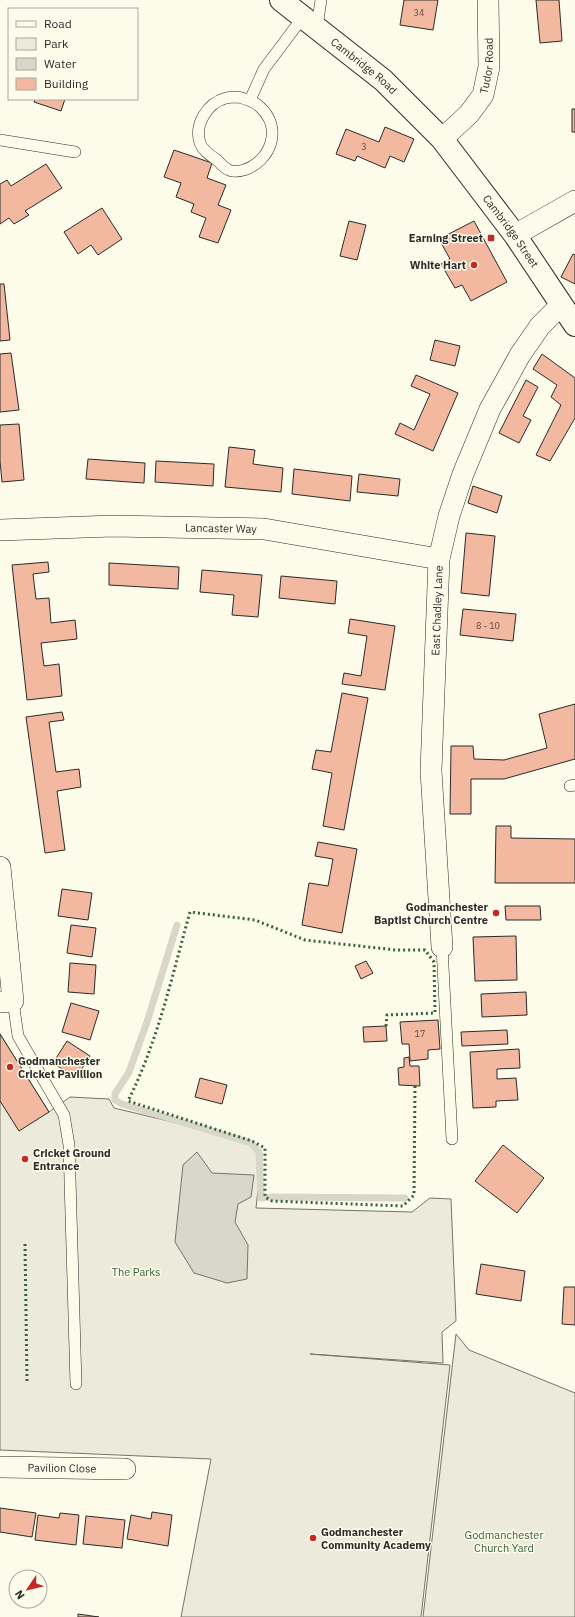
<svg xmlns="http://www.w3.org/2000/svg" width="575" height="1617" viewBox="0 0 575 1617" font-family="'IBM Plex Sans',sans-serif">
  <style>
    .green { fill: #ecebdb; stroke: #74746e }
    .water { fill: #d8d7c9; stroke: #74746e }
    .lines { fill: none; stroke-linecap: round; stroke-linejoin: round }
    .stream { stroke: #d8d7c9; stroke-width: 7 }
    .building { fill: #f2b8a0; stroke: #2b2b2b }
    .lane-casing { stroke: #2b2b2b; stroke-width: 12 }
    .street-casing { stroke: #2b2b2b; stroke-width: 22 }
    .secondary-casing { stroke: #2b2b2b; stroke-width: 24 }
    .lane { stroke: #fdfbea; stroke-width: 11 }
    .street { stroke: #fdfbea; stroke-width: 21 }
    .secondary { stroke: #fdfbea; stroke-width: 22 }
    .hedge { stroke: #34623c; stroke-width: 3; stroke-dasharray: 2 3; stroke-linecap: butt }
    .poi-dot { fill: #c62828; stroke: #fdfbea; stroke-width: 1.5 }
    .labels { text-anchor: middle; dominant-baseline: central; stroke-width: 3; stroke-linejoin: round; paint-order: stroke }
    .number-label { font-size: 9px; fill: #5d4e48 }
    .street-label { font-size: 11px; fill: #2b2b2b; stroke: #fdfbea }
    .poi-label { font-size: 11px; font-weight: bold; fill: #2b2b2b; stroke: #fdfbea; text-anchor: end }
    .park-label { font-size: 11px; fill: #34623c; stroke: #fdfbea }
  </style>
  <rect width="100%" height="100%" fill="#fdfbea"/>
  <path class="green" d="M0,1034L49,1112L70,1097L109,1099L114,1108L252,1141L262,1154L256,1208L412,1212L430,1198L451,1199L456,1321L442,1332L443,1363L310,1354L450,1365L421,1617H181L211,1459L0,1450Z
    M456,1334L469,1350L575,1393V1617H423Z"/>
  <path class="water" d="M197,1152L212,1173L254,1175L251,1197L238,1204L235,1222L248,1245L247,1279L227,1283L194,1273L175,1242L183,1165Z"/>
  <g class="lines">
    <path class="stream" d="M177,925L147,1022L129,1072L115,1094V1100L122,1104L251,1143L259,1152L261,1198L272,1197L405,1198"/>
  </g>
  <path class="building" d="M404,0H438L433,30L400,25Z
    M536,0H559L562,41L540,43Z
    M35,99H65L61,111L34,102Z
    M572,109H575V132H572Z
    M385,127L414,139L404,162L390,156L385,168L357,156L355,161L336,154L346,129L379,142Z
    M174,150L212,163L207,178L226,185L218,205L231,210L218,243L199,237L206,218L191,212L194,204L176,197L181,183L164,177Z
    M46,164L62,188L25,211L29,215L14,224L9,218L0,224V184L7,180L11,186Z
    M102,208L122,239L98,255L91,245L78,254L64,232Z
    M349,221L366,225L357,260L340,256Z
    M474,221L507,282L471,301L462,285L455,288L441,264L450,259L439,239Z
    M573,254L575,255V284L561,277Z
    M0,284H4L10,340L0,341Z
    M435,340L460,346L455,366L430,360Z
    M11,353L19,410L0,412V354Z
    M542,354L575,378V418L550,461L536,455L561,405L551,397L557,385L533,369Z
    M416,375L458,393L433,451L395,434L400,423L414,430L430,394L411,386Z
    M526,380L538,387L523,416L531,420L519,443L499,433Z
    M19,424L24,480L2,482L0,461V425Z
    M229,447L255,450L253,464L283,468L281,492L225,487Z
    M88,459L145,463L144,483L86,479Z
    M156,461L214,464L213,486L155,482Z
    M294,469L352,476L350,501L292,494Z
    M359,474L400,479L398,496L357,492Z
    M473,486L502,496L497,513L468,503Z
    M466,533L495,536L489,596L461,593Z
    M48,562L49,572L33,574L36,599L49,598L51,623L75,620L77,639L41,643L44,666L59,664L62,696L27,700L12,565Z
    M109,563L179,567L178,589L109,585Z
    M202,570L262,575L258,617L232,615L234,595L200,592Z
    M281,576L337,581L335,604L279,598Z
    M463,609L516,614L513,641L460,635Z
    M350,619L395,626L385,690L342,684L344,673L361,676L367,636L348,633Z
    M342,693L368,698L344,830L323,826L332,773L312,769L316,750L331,752Z
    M575,704V759L504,779H471V814H450L451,746H473L474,759L504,760L547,748L539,714Z
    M62,712L64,720L49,722L56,772L79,769L81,787L57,791L65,850L45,853L26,717Z
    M496,826H511V838L575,839V883H495Z
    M318,842L357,849L342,933L302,925L309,883L328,886L333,859L315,856Z
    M62,889L92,893L88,920L58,916Z
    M505,906H540L541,920H506Z
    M71,925L96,928L92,957L67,953Z
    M516,936L517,980L475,981L473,937Z
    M366,961L373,973L361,979L355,966Z
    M70,963L96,965L94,994L68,992Z
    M526,992L527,1015L482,1017L481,994Z
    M71,1003L99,1011L90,1040L62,1032Z
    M438,1020L440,1049L428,1050V1059L410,1061L409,1044H402L400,1022Z
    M386,1026L387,1041L364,1042L363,1027Z
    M507,1030L508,1044L462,1046L461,1032Z
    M0,1034L49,1112L19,1131L0,1101Z
    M67,1041L90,1056L76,1078L53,1063Z
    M519,1049L520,1068L497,1069V1079L516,1078L518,1100L496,1101V1107L473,1108L470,1052Z
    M409,1057L410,1066H419L420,1086L399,1085L398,1068L404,1067V1058Z
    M200,1078L227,1085L222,1104L195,1097Z
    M503,1145L544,1178L517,1213L475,1181Z
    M481,1264L525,1271L521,1301L476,1294Z
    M564,1287H575V1325L562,1324Z
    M0,1508L36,1513L32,1537L0,1532Z
    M152,1512L172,1515L168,1546L127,1539L131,1515L151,1519Z
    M60,1513L79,1515L76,1545L35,1540L38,1515L59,1518Z
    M86,1516L125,1520L122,1548L83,1544Z
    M78,1614L99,1617H78Z"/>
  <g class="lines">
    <defs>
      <path id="lane" d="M317,27L321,0
        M238,97C246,99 254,101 260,107C283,128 271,161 244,170C240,171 232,172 229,170C224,168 220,163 217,160C210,155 203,151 200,143C194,125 207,103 226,98C230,97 234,97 238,97Z
        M250,100L264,69L303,17
        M0,140L75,152
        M570,786L575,785
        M442,947L452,1139
        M13,1001L18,1036L64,1115L69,1145L76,1384"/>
      <g id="street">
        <path id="s1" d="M442,139L469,114L483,95L489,67L488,0"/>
        <path d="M515,235L575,201"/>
        <path id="s2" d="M0,530L113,526L264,529L439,559"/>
        <path d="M0,867L13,1001L0,1002"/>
        <path id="s3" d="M442,947L431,771L439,559L449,516L463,474L490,409L520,355L540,326L561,305"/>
        <path id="s4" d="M0,1467L125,1469"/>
      </g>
      <g id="secondary">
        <path id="s5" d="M281,0L383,80L442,139L515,235L575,325"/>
      </g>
    </defs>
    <use href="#lane" class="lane-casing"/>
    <use href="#street" class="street-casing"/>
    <use href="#secondary" class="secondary-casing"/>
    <use href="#lane" class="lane"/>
    <use href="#street" class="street"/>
    <use href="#secondary" class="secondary"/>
    <path class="hedge" d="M386,1026L387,1015L435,1013L434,962L425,950H396L305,940L255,920L190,912C172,976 158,1041 128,1101L252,1141L265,1148V1197L272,1201L403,1206L414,1195L415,1085
      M25,1244L27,1381"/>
  </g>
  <g class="poi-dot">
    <rect x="487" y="234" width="8" height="8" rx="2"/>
    <circle cx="474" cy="265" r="4"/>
    <circle cx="496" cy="913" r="4"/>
    <circle cx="10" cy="1067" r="4"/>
    <circle cx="25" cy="1159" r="4"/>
    <circle cx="313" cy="1538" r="4"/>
  </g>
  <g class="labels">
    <g class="number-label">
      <text x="419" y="12">34</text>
      <text x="364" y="146">3</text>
      <text x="488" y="625">8 - 10</text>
      <text x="420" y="1033">17</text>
    </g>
    <g class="street-label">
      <text stroke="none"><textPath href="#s1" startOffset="90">Tudor Road</textPath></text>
      <text stroke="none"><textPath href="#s5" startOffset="106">Cambridge Road</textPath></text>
      <text stroke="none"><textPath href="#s5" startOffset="328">Cambridge Street</textPath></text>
      <text stroke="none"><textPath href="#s2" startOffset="221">Lancaster Way</textPath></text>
      <text stroke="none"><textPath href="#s3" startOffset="337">East Chadley Lane</textPath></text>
      <text stroke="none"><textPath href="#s4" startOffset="62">Pavilion Close</textPath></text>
    </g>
    <g class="poi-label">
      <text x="483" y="238">Earning Street</text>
      <text x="466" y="265">White Hart</text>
      <text x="488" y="907">Godmanchester<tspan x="488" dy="13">Baptist Church Centre</tspan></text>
      <text x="18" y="1061" text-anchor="start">Godmanchester<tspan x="18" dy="13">Cricket Pavillion</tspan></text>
      <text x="33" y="1153" text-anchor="start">Cricket Ground<tspan x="33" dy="13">Entrance</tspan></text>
      <text x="321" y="1532" text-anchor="start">Godmanchester<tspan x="321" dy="13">Community Academy</tspan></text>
    </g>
    <g class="park-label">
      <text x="136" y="1272">The Parks</text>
      <text x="504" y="1535">Godmanchester<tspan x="504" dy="13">Church Yard</tspan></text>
    </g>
  </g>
  <rect x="8" y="8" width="130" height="92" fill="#fdfbea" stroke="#a9a89e"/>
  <rect x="16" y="21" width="20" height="6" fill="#fdfbea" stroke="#a9a89e"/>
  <text x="44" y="28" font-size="12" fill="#2b2b2b">Road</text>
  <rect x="16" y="38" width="20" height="12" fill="#ecebdb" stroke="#a9a89e"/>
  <text x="44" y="48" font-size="12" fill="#2b2b2b">Park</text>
  <rect x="16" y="58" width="20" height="12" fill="#d8d7c9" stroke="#a9a89e"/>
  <text x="44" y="68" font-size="12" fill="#2b2b2b">Water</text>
  <rect x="16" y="78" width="20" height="12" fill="#f2b8a0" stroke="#a9a89e"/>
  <text x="44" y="88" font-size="12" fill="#2b2b2b">Building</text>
  <g transform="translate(28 1589) rotate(235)"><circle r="19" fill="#fdfbea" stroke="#a9a89e"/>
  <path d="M0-3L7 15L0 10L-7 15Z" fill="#c62828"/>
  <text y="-6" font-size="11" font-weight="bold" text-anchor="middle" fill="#2b2b2b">N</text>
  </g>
</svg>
